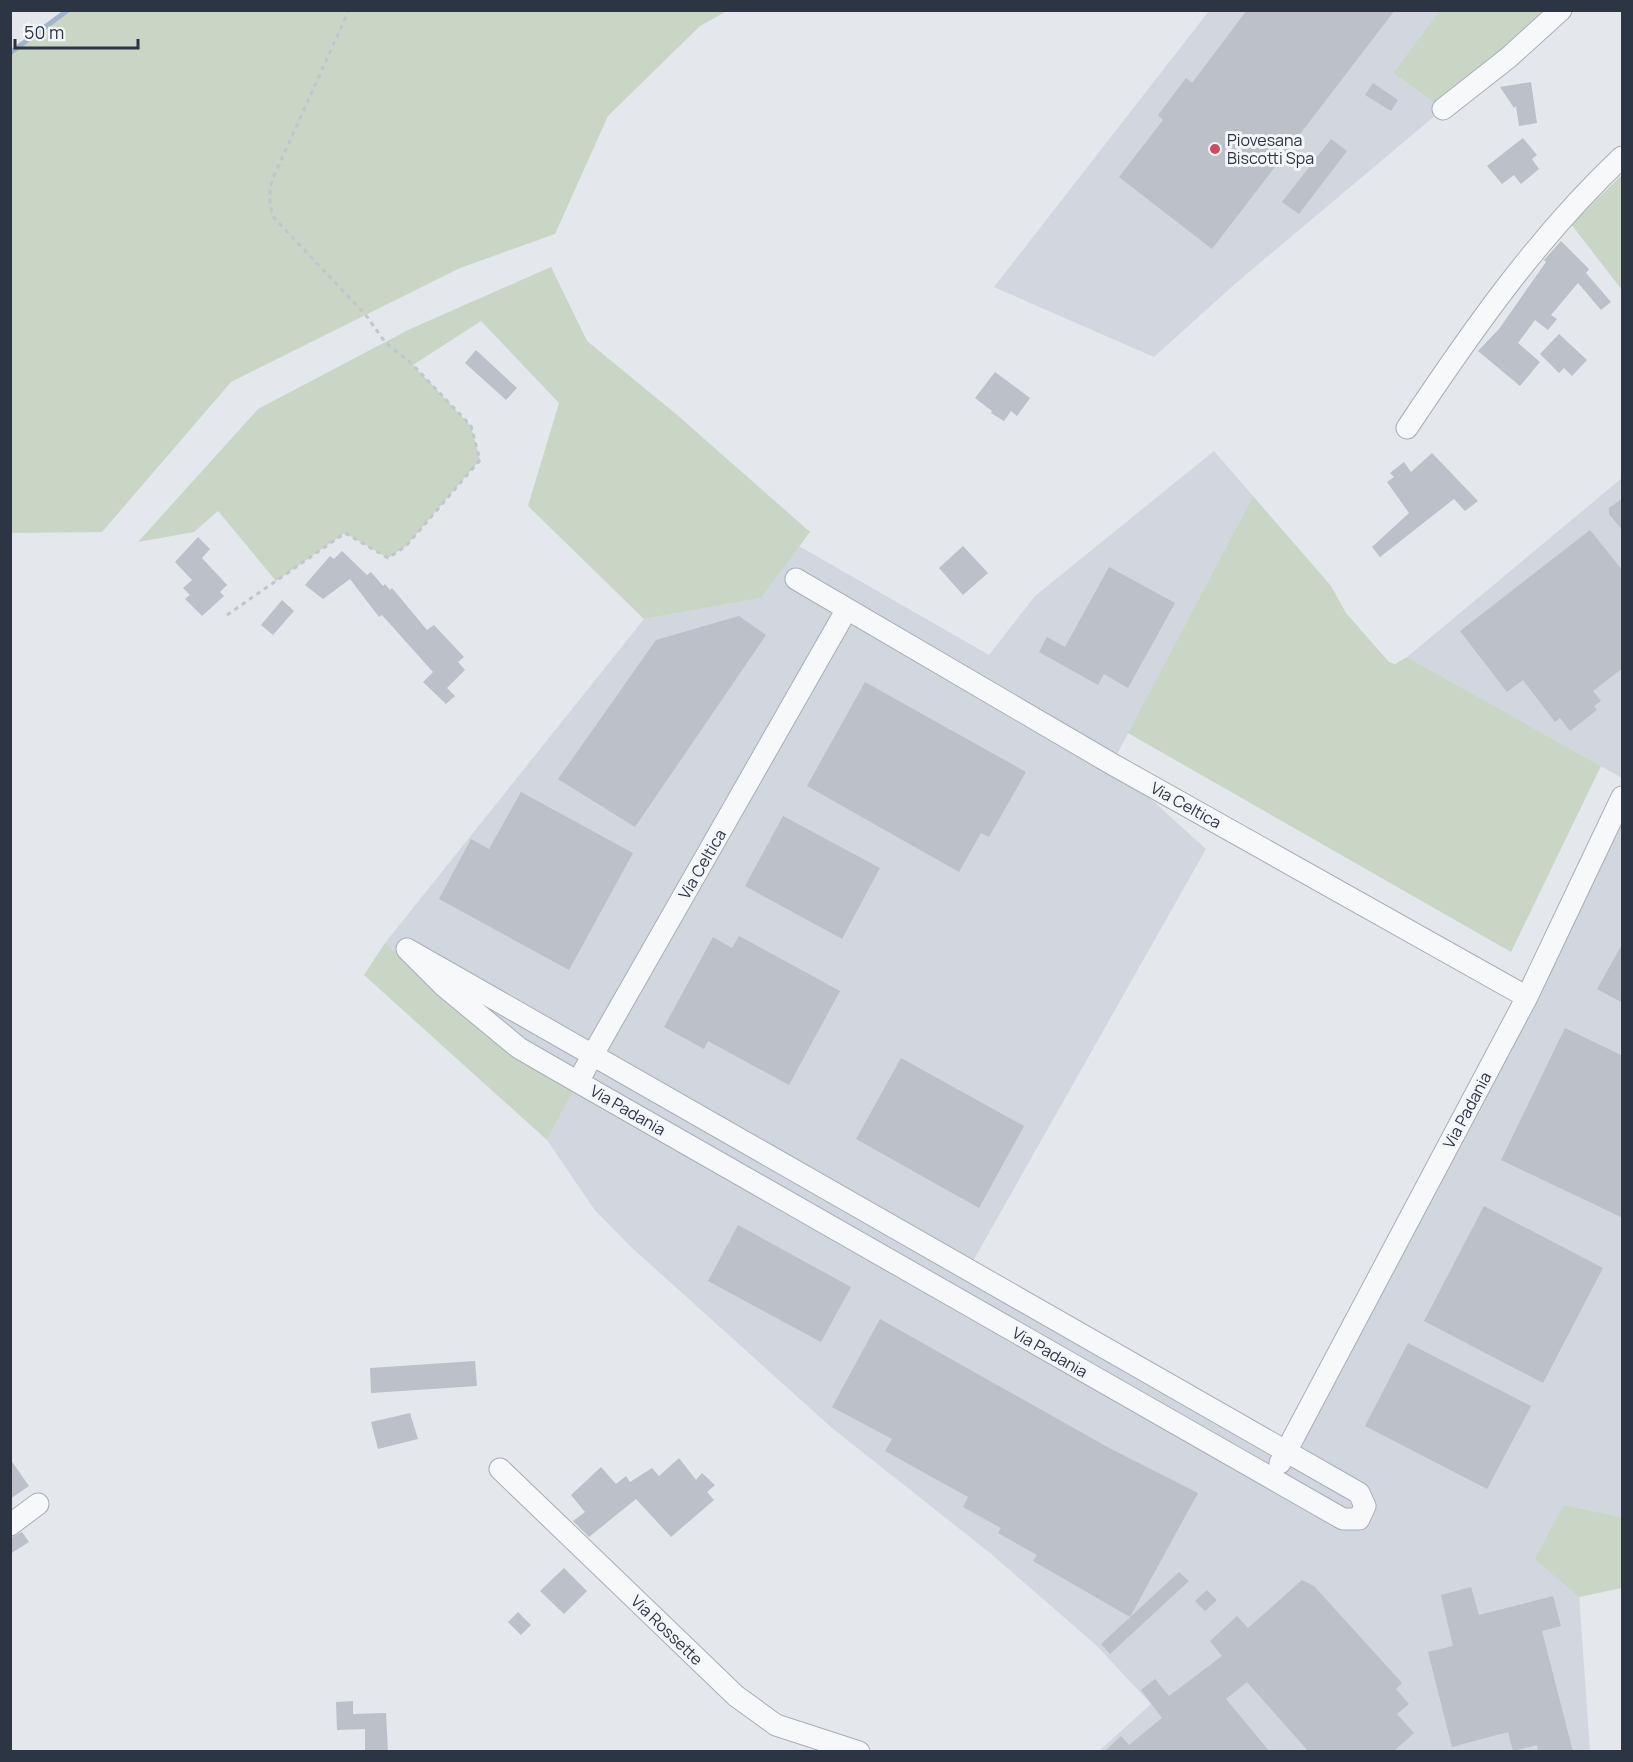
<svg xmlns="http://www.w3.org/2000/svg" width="1633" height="1762" viewBox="0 0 1633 1762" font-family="Manrope,sans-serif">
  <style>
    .built { fill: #d2d6de }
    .green { fill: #c9d6c5 }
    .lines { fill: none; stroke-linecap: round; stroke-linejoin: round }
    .stream { stroke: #a0b5cb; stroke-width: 5 }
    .building { fill: #bbc0c9 }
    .minor-casing { stroke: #a9aeb6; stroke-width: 23 }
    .path { stroke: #c2c5cb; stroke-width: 3; stroke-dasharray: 4.5 4.5; stroke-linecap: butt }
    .minor { stroke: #f7f8fa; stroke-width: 21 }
    .poi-dot { fill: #ce4c5f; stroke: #f4f6f9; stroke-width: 2 }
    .labels { text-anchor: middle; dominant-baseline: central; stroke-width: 6; stroke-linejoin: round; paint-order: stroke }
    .poi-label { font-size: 16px; fill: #2c3544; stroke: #f4f6f9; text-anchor: start }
    .street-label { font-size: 16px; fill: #2c3544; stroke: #f4f6f9 }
  </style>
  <rect width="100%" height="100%" fill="#e4e7ec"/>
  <path class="built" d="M1209,11H1439L1393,73L1443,109L1236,283L1154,357L994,287Z
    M1214,451L1253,496L1112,764L1206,849L968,1270L1286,1451L1622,797V1517L1564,1505L1578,1580L1590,1751H1099L1151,1704L1097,1646L990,1553L832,1428L630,1246L594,1209L547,1140L578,1082L505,1046L385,943L644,619L761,598L799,546L989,655L1035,596Z
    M1622,478V778L1407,657Z"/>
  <path class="green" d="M64,11V10L727,11L700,26L608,116L555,234L460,268L231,382L102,532L11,533V52Z
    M1439,11H1561L1443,109L1393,73Z
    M1622,175V290L1571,224Z
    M551,267L587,341L676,414L810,532L761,598L644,619L528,506L559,403L481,321L413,365L471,426L480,460L406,546L388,558L345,533L276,581L218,511L194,532L138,542L258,409L410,329Z
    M1253,496L1331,586L1346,613L1389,662L1395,664L1407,657L1601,766L1511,952L1128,733Z
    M385,943L505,1046L578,1082L547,1140L364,975Z
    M1564,1505L1622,1517V1588L1579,1597L1535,1559Z"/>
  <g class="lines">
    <path class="stream" d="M10,53L68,10"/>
  </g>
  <path class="building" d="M1247,10H1395L1212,249L1119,177L1163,120L1158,115L1186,78L1192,83Z
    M1531,82L1537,123L1519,126L1516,106L1514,108L1500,87Z
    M1373,83L1398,100L1391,111L1365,95Z
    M1523,138L1537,155L1532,159L1539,169L1521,184L1514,175L1502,184L1487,166Z
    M1331,139L1347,151L1299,214L1282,202Z
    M1561,241L1589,269L1586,273L1611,302L1601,310L1578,283L1551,315L1557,319L1548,330L1535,320L1518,343L1540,362L1520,386L1478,351L1499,329L1546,262L1544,260Z
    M1559,334L1587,360L1572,376L1564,368L1559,373L1540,354Z
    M476,350L517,388L506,400L465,363Z
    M995,372L1030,398L1017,416L1011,411L1004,421L991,413L992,411L975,398Z
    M1432,453L1478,501L1465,511L1454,499L1380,557L1372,547L1409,513L1387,482L1394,477L1390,473L1404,462L1411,472Z
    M1623,498V531L1609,514V508Z
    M1590,530L1623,571V668L1593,691L1601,701L1594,706L1597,710L1570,731L1560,718L1555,722L1523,680L1507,692L1460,631Z
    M198,537L210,549L202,558L227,585L220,592L224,596L202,616L185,599L190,595L183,588L192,580L175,562Z
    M963,546L988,573L963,595L939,568Z
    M342,551L367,575L371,572L383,586L385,584L390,590L392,588L427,630L434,625L464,657L458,662L465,670L447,688L455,696L446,704L423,682L433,672L382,615L379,617L350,579L323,599L305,585L330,556L334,559Z
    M1109,567L1175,603L1128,688L1104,674L1098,685L1039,652L1047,637L1065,647Z
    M282,600L294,611L273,635L261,625Z
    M739,616L766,635L635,827L558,779L656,640Z
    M865,682L1026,772L989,837L981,833L959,872L807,786Z
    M521,792L633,853L569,970L439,899L471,839L489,849Z
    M783,816L880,868L842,939L745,886Z
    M739,936L840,991L789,1085L708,1041L704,1049L664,1027L713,937L732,948Z
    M1623,943V1003L1597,989Z
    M1565,1028L1623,1056V1218L1501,1160Z
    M901,1058L1024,1126L979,1208L856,1139Z
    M1484,1206L1603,1268L1543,1383L1424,1321Z
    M738,1225L851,1287L821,1342L708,1281Z
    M880,1319L1111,1449L1198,1493L1130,1617L1033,1561L1037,1555L998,1533L1001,1528L963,1507L968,1497L885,1451L892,1439L832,1407Z
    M1408,1343L1531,1406L1487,1489L1365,1426Z
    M475,1361L477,1386L371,1393L370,1368Z
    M410,1413L418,1439L378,1449L371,1422Z
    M679,1458L696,1480L702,1473L715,1485L707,1492L714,1500L671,1537L636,1499L589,1537L573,1521L585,1512L571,1495L601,1467L616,1484L626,1476L630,1482L652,1468L659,1476Z
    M10,1459L29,1486L10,1499Z
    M22,1532L29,1542L10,1554V1538Z
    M564,1568L587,1591L564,1614L540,1591Z
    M1179,1572L1189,1581L1110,1654L1101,1644Z
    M1302,1580L1314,1586L1402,1683L1396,1689L1409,1704L1397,1714L1414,1733L1393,1752H1309L1247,1682L1226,1699L1270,1752H1104L1121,1736L1129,1745L1162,1718L1141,1690L1155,1679L1169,1696L1222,1656L1210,1641L1237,1616L1248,1628Z
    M1471,1587L1479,1615L1553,1596L1561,1626L1542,1631L1573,1752H1538L1537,1745L1513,1751L1508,1732L1452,1747L1428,1652L1453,1646L1441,1595Z
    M1207,1590L1217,1600L1205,1611L1195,1601Z
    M518,1612L531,1625L521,1635L508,1622Z
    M353,1701V1714L386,1713L388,1752H365V1729L337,1730L336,1702Z"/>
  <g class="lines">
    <defs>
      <path id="minor" d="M1443,109L1508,58L1561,10
        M1407,428C1471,332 1538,236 1622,157
        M796,579L1112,764L1527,997
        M578,1082L519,1048L445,987L407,949L1359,1493L1365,1506L1359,1519H1343L578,1082L592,1056L847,609
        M1280,1463L1527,997L1622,797
        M500,1469L736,1696L776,1725L859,1752
        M10,1525L38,1504"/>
    </defs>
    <use href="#minor" class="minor-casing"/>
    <path class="path" d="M227,615L345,533L388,558L406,546L480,460L471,426L413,365L385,342L365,314L274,218C269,204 268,193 273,178L349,10"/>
    <use href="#minor" class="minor"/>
  </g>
  <circle class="poi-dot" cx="1215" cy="149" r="6"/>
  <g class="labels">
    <g class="poi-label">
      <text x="1227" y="140">Piovesana<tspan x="1227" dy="18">Biscotti Spa</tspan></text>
    </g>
    <g class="street-label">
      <text transform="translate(1186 805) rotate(29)">Via Celtica</text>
      <text transform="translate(702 864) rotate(-60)">Via Celtica</text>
      <text transform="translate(628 1110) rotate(30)">Via Padania</text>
      <text transform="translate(1467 1110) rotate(-62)">Via Padania</text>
      <text transform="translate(1050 1352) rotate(30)">Via Padania</text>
      <text transform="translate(667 1630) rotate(44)">Via Rossette</text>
    </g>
  </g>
  <rect width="1633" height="1762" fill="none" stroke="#2c3544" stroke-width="24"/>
  <path d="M15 39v9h123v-9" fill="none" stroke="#2c3544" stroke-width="3"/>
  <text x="24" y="39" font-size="18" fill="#2c3544" stroke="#f4f6f9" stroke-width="4.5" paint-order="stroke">50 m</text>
</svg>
